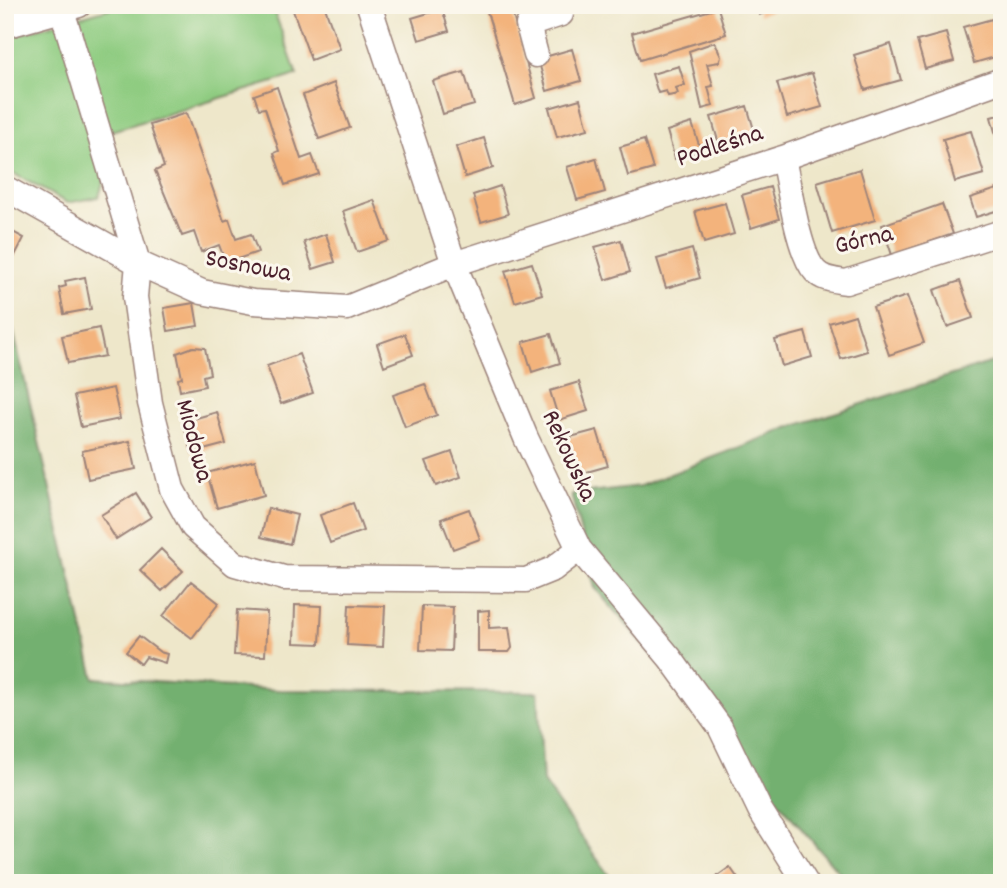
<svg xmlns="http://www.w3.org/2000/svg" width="1007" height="888" viewBox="0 0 1007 888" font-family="Dekko,sans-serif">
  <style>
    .green { fill: #8fcc81; stroke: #6c7656; stroke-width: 2 }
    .forest { fill: #73b06f; stroke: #5e684d; stroke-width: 2 }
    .building { fill: #f3b37c }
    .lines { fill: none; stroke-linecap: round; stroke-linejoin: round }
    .minor-casing { stroke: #9c837a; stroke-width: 27 }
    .minor { stroke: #fff; stroke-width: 24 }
    .labels { text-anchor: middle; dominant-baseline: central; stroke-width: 6; stroke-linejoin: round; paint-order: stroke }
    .street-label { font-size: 26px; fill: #4a1f2b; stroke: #fbf7ec }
  </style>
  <rect width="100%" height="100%" fill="#fbf7ec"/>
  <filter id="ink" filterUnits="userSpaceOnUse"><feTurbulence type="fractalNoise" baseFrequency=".0143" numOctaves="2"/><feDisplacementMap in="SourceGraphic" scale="14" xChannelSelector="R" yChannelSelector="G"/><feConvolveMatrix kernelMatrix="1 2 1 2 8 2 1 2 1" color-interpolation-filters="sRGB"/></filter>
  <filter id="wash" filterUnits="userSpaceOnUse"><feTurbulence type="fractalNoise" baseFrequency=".00686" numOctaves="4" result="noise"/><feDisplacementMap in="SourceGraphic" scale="28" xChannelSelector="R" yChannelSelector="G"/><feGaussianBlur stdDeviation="1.57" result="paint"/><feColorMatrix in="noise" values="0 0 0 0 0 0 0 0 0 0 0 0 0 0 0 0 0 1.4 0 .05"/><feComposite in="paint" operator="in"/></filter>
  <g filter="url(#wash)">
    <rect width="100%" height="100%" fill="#eee7ca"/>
    <path class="green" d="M122,5H272L297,75L95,136L107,168L99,197L67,203L5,169V38Z"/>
    <path class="forest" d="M5,314L10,317L94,678L279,690L538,692L543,782L614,883H5Z
      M995,361L1002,391V883H848L595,588L571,494L640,486L788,428Z"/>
    <g id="blocks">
      <path class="building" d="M291,5H324L340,49L311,60Z
        M485,5H510L536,98L515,105Z
        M757,5H784V6L759,15Z
        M718,8L726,34L640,60L632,33Z
        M442,9L449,31L419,40L412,18Z
        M992,19L1002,55L974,63L963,27Z
        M946,33L954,61L925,69L917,41Z
        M715,42L721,56L719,62L707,64L713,86L708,87L713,106L702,109L689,51Z
        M891,44L901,80L865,90L854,55Z
        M572,49L581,81L547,91L538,59Z
        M679,66L685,85L676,88L678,94L668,96L666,91L658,93L652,74Z
        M464,72L474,105L443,114L433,81Z
        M812,73L822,107L787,117L777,83Z
        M334,83L350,128L319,139L303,95Z
        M277,87L301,159L312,155L319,174L285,185L274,153L279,151L265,108L259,109L254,95Z
        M580,99L588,129L557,137L549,108Z
        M747,106L755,133L719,144L711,117Z
        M186,113L224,221L229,219L236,239L251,234L258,252L226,263L219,245L201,252L194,232L182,236L155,171L164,167L150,125Z
        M1002,114V142L998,143L991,117Z
        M692,123L701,151L675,159L667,131Z
        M971,131L984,174L955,182L943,139Z
        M484,138L493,168L465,177L456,147Z
        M644,140L653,169L628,176L620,147Z
        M596,158L605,192L577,200L567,167Z
        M860,169L875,220L832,233L817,182Z
        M500,186L508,214L481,222L473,195Z
        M770,187L779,219L751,228L742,195Z
        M997,189L1002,209L976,217L970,198Z
        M374,200L389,241L357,252L343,211Z
        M725,203L734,234L704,243L695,211Z
        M942,204L953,234L892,255L882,225Z
        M5,224L11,227L9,230L24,238L8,269L5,268Z
        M326,234L335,262L313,269L304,242Z
        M621,240L630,272L605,280L595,247Z
        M692,249L700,278L666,288L657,259Z
        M532,263L542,294L515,302L505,271Z
        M85,277L91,309L64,314L59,288L66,286L65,281Z
        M960,281L973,318L947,327L934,290Z
        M907,296L924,343L889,355L873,307Z
        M194,303L198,326L168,331L164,308Z
        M855,315L867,351L841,359L829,323Z
        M99,328L105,356L68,363L62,336Z
        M805,332L812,357L782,366L775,340Z
        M405,334L413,355L384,366L377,344Z
        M551,334L560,363L532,372L523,342Z
        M193,347L205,348L210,374L203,376L205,386L180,391L178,379L182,378L177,353Z
        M299,354L313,393L281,404L267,366Z
        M579,382L588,411L559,420L550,391Z
        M425,384L437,415L405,427L393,395Z
        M113,388L120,419L81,427L74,396Z
        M217,412L226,444L192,453L183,422Z
        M597,430L608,466L576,475L563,439Z
        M130,441L136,469L88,479L82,451Z
        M452,452L461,477L436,486L426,461Z
        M255,460L264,495L217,508L207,473Z
        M136,493L151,517L116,539L101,515Z
        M353,503L363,531L330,543L320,515Z
        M268,508L297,515L290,544L261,537Z
        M469,509L480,539L453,549L441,519Z
        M161,549L183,571L162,591L140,570Z
        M191,581L219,603L192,638L163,616Z
        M295,605L322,606L320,644L294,643Z
        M349,605L385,606L383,647L347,645Z
        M422,606L453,607L451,651L420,650Z
        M237,610L267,612L265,656L234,655Z
        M489,610V628L509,627L512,648L509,652H478V611Z
        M139,636L160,652L167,654L165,663L146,657L141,664L126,652Z
        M730,867L741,883H708Z"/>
    </g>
  </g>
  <g filter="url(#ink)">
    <use href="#blocks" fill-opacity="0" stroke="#9c837a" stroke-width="2"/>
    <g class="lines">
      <defs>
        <path id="minor" d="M369,5L454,264L526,438L579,549L670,658L720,727L760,810L806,883
          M62,10L138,263L135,297L150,403L172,489L193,527L235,564L284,578L526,580L553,569L579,549
          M5,26L79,5
          M536,55L528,25L561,14L559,5
          M783,158C789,184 798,253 815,271C823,280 835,280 846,282L1002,232
          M5,188L138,263L202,292L253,302L347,308L454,264L783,158L1002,80"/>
      </defs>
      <use href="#minor" class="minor-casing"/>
      <use href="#minor" class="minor"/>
    </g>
  </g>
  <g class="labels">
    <g class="street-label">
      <text transform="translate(720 147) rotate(-18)">Podleśna</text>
      <text transform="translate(864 241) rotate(-13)">Górna</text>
      <text transform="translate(248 267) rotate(11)">Sosnowa</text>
      <text transform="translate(193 441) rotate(75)">Miodowa</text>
      <text transform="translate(568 456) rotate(65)">Rekowska</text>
    </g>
  </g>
  <rect width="1007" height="888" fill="none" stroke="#fbf7ec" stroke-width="28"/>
</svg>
